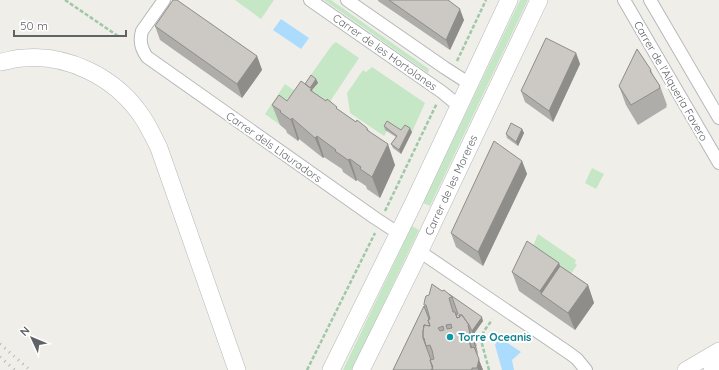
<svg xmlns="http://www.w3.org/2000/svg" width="719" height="370" viewBox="0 0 719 370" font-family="Quicksand,sans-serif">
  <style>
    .green { fill: #c6e7c5 }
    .water { fill: #abdcfd }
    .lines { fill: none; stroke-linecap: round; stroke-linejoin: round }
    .minor-casing { stroke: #b5b8bb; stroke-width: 14 }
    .tertiary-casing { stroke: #b5b8bb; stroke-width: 16 }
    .secondary-casing { stroke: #b4b7bb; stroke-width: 18 }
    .path { stroke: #9ec8a8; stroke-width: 2.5; stroke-dasharray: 4 2; stroke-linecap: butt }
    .minor { stroke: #fff; stroke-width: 12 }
    .tertiary { stroke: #fff; stroke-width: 15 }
    .secondary { stroke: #fff; stroke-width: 17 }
    .rail { stroke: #b6b7b7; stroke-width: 3; stroke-dasharray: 1 5; stroke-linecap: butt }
    .wall { fill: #afada9 }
    .shaded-wall { fill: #8f8d89 }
    .building { fill: #ccc9c4; stroke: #8f8d89; fill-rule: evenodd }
    .culture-dot { fill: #0f9aa8; stroke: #fff; stroke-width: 1.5 }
    .labels { text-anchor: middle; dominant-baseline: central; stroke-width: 4; stroke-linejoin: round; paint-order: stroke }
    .street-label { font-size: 11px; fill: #5f6367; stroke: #fff }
    .culture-label { font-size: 11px; font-weight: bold; fill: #0d838f; stroke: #fff; text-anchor: start }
  </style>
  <rect width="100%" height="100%" fill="#f0eee8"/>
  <path class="green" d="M235,0H274L261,19Z
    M324,0H331L429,69L428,73Z
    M520,0H528L430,206L423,203Z
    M336,42L359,58L331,100V105L307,98L318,83L280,125L265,114L285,84L298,93L332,45Z
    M372,67L425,103L412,132L406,129L402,135L387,131L384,136L350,113L347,93L363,70L366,72Z
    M592,168L604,174L596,189L585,183Z
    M412,226L419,230L352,370H343Z
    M538,234L576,260L575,263L577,265L568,278L532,248Z"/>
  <path class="water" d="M281,19L309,38L301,49L273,30Z
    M499,337L521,352L512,360L514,370H502L495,345Z"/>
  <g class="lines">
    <defs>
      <path id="minor" d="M164,0L142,31C139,41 141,49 147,57L375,218L398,233
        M310,0L442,92L459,106
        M347,0L445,68L470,84
        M624,0L719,163
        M650,0L719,118
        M419,251L569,353L577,359L586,370"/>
      <path id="tertiary" d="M685,370L719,350
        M711,370L719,365"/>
      <path id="secondary" d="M0,62C8,61 16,58 24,58C67,54 113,77 138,111C147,122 153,136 159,148L237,370
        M331,370L413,204L509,0
        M361,370L413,265L539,0"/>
    </defs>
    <use href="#minor" class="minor-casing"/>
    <use href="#tertiary" class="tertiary-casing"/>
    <use href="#secondary" class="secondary-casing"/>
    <path class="path" d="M65,0L118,36
      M457,61L486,0
      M385,211L437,103
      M307,370L375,233
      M489,370L481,340L484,331L492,320"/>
    <use href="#minor" class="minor"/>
    <use href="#tertiary" class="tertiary"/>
    <use href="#secondary" class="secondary"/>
    <path class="rail" d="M0,344L30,370
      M0,357L15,370"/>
  </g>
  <path class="wall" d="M378,0H448L464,20L450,50L378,1Z
    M155,26L257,56L262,70L242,98L160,40Z
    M576,53L580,64L553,122L525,102L521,91Z
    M651,70L653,75L660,86L667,105L666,106L667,107L638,125L626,105L619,86Z
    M316,79L318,83L312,90L313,92L356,122L367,128L369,131L395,165L380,198L367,189L366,186L357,180L356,181L343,172L342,169L324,157L323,158L299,139L298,141L287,133L286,130L280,125L272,105L287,101L305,84Z
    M384,126L401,130L412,132L401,154L393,148L391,144L396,137L385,130Z
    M522,129L524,133L518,146L507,138L506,134Z
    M522,161L527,174L483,266L456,247L451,233Z
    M559,263L560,266L588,285L594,303L575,330L519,291L512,272Z
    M444,290L483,321L473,335L477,346H476L478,354L477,355L483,370H393L424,306L442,291Z"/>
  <path class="shaded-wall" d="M460,9L464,20L450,50L446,40Z
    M576,53L580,64L553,122L549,111Z
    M257,56L262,70L242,98L237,84Z
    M316,79L318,83L312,90L319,109L310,88Z
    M292,118L299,139L298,141L291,120Z
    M410,128L412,132L401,154L399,150Z
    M522,129L524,133L518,146L516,142Z
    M317,136L324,157L323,158L315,138Z
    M388,144L395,165L380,198L372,177Z
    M350,159L357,180L356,181L348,160Z
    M522,161L527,174L483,266L478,252Z
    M559,263L566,283L541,294L540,291Z
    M588,285L594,303L575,330L568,313Z
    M482,317L483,321L473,335L472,331Z
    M468,325L476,346L478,354L470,334Z
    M467,334L475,355L474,347L483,370H478Z"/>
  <path class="building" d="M173,0H177L257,56L237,84L155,26Z
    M389,0H448L460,9L446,40Z
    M546,38L576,53L549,111L521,91Z
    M637,49L651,70L650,71L660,86H659L660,88L631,105L619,86Z
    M311,75L316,79L310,88L305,84Z
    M301,81L312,89L310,90L326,101L327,99L337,107L336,108L356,122L357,120L367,128V130L388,144L372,177L360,169L361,167L350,159L348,160L335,151L336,150L317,136L315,138L292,118L291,120L280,112L281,111L272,105L279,95L287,101Z
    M387,121L401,130L405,125L410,128L399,150L391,144L397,136L384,126Z
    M511,123L522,129L516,142L506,134Z
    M494,141L522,161L478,252L451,233Z
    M527,241L559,263L540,291L512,272Z
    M560,266L588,285L568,313L541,294Z
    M432,284L442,291L444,290L450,295L452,297L449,298L453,312H455L457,318L460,317L459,315H462L469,325H468L470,334H467L471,348L474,347L479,359L477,368H472V370H433L430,360L434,359L432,350L430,345L426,346L424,338H423V332L424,325L430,326L428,320L430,319L426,305H424V304L425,299L426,296L429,295ZM451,324L452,328L447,329L446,325ZM443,326L444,330L440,331L438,328Z
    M449,294L482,317L472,331L469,325L462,315H459L460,317L457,318L456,314H458L452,297Z
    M424,306L429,319L428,320L430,326L424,325L423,332V338L431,360H430L433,367L431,370H393Z"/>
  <circle class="culture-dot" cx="450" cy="337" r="4"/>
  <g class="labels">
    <g class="street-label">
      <text transform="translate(385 52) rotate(35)">Carrer de les Hortolanes</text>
      <text transform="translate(671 81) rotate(60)">Carrer de l'Alqueria Favero</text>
      <text transform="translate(274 147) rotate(35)">Carrer dels Llauradors</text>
      <text transform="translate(451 185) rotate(-65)">Carrer de les Moreres</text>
    </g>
    <g class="culture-label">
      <text x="458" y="337">Torre Oceanis</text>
    </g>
  </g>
  <g transform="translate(32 338) rotate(314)" stroke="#ffffff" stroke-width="3" paint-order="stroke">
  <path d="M0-3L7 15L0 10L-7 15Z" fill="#5f6367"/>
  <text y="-6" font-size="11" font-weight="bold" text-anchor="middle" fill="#5f6367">N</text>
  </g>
  <path d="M14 30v6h112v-6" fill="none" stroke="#5f6367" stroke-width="2"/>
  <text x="20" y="30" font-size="12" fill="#5f6367" stroke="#ffffff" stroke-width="3" paint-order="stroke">50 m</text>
</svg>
